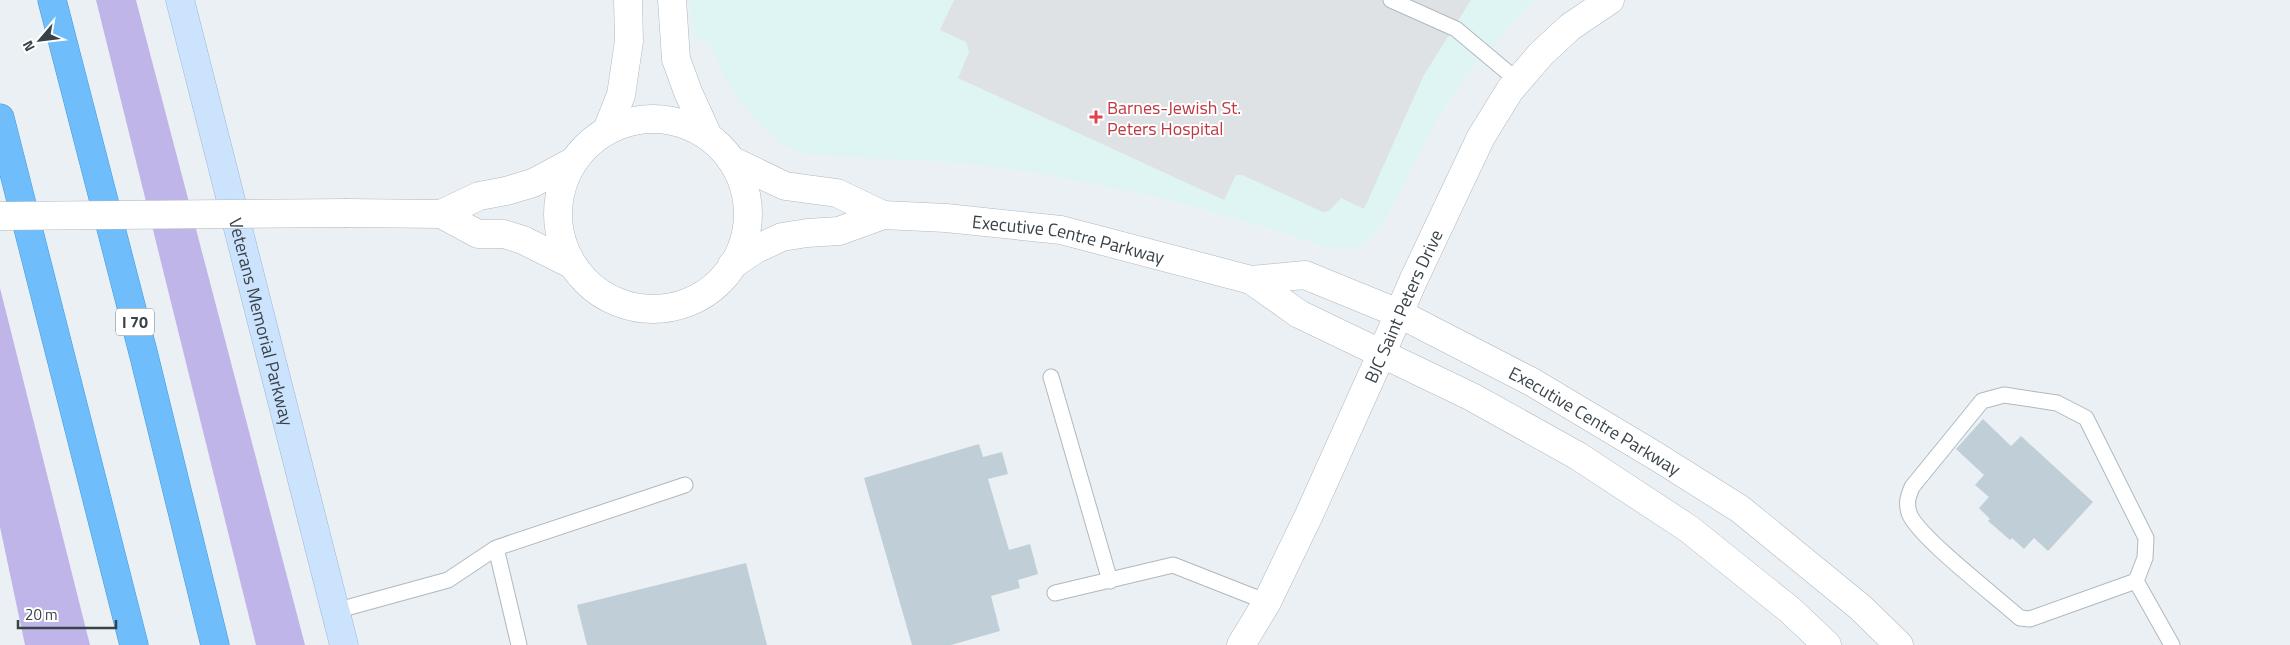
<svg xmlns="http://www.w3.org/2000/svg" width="2290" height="645" viewBox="0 0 2290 645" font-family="'Titillium Web',sans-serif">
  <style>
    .medical { fill: #dff5f3 }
    .green { fill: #c0b5e8 }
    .parking { fill: #dfe2e4 }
    .building { fill: #c0ced7 }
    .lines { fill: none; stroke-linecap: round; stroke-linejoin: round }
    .service-casing { stroke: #adb9c1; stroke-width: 17 }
    .minor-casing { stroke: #adb9c1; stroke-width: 29 }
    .tertiary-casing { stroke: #adb9c1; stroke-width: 29 }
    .secondary-casing { stroke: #9bb7d4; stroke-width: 29 }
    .motorway-casing { stroke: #3f9bdb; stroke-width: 29 }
    .service { stroke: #fff; stroke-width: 15 }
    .minor { stroke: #fff; stroke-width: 28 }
    .tertiary { stroke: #fff; stroke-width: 28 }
    .secondary { stroke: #cce3fe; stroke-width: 28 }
    .motorway { stroke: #70bdfb; stroke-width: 28 }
    .tertiary-bridge-casing { stroke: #adb9c1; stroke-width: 29; stroke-linecap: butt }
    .tertiary-bridge { stroke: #fff; stroke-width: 28 }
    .health-dot { fill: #e0444e; stroke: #fff; stroke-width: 2 }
    .labels { text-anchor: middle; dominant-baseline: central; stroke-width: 4; stroke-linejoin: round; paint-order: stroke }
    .shield { fill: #fff; stroke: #747b80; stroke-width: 1 }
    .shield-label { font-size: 16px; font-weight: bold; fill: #384349 }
    .health-label { font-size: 18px; fill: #be3a42; stroke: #fff; text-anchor: start }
    .street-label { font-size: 18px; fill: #384349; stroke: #fff }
  </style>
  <rect width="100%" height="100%" fill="#ebf0f5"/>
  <path class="medical" d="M690,0H1536L1522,12L1463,80L1443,109L1381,227L1361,245L1341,249L1323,246L1246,221L1149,195L1044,174L961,163L800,154L782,144L760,125L738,98L723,75L710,44L692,38Z"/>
  <path class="green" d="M96,0H136L305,645H256Z
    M0,288L90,645H25L0,527Z"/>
  <path class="parking" d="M954,0H1471L1424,75L1364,209L1341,198L1329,211L1323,212L1242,175H1236L1224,200L958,78L969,52L966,42L940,30Z"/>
  <path class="building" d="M1983,419L2011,446L2021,436L2093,502L2048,551L2034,538L2024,549L2012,538L2010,540L1988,521L1990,519L1979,508L1989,497L1975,485L1984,475L1956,449Z
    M979,444L983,457L1002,452L1008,474L988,479L1009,550L1030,544L1038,574L1018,580L1020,588L991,596L1000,631L951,645H912L864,478Z
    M746,563L767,645H587L577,605Z"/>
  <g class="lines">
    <defs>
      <path id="service" d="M1391,0L1456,29L1518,81
        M1051,377L1110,581
        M2004,395L2057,403L2086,418L2146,538L2145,558L2136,581L2030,619L2020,618C1998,598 1917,536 1909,513C1906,502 1908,497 1912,487L1982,401Z
        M496,548L519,645
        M2136,581L2172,645
        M1055,593L1173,565L1267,602
        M335,611L448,580L496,548L685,485"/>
      <g id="minor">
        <path id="s1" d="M1241,645L1267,602L1309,515L1381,355L1413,281L1481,137L1510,90L1541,54L1570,27L1610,0"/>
      </g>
      <g id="tertiary">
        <path d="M672,0L676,59L688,92L708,136"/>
        <circle cx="653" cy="214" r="95"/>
        <path d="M607,130L621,95L629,41L628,0"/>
        <path d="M731,160L785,186L837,193L883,215"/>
        <path d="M347,213L441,214L479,196L506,191L533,183L572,162"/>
        <path d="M441,214L478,234H504L523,240L571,264"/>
        <path id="s2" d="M732,265L756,249L782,237L807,233L839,231L883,215L946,218L1061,230L1251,280L1305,275L1398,313L1532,382L1659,458L1740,509L1860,607L1899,645"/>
        <path d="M1251,280L1299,314L1472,397L1578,456L1689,529L1790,610L1827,645"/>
      </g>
      <g id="secondary">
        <path id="s3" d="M180,0L344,645"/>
      </g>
      <path id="motorway" d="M52,0L144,356L215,645
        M0,118L134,645"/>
    </defs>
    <use href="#service" class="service-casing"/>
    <use href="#minor" class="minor-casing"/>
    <use href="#tertiary" class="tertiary-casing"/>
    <use href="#secondary" class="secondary-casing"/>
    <use href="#motorway" class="motorway-casing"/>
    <use href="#service" class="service"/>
    <use href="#minor" class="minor"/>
    <use href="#tertiary" class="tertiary"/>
    <use href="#secondary" class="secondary"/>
    <use href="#motorway" class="motorway"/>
    <defs>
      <path id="tertiary-bridge" d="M0,216L347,213"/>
    </defs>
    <use href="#tertiary-bridge" class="tertiary-bridge-casing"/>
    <use href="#tertiary-bridge" class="tertiary-bridge"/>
  </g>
  <path class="health-dot" d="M1093.5 109.5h5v5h5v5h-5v5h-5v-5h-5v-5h5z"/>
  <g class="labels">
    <rect class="shield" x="116" y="308.5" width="38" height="27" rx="4"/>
    <g class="shield-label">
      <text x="135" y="322">I 70</text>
    </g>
    <g class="health-label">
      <text x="1107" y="107">Barnes-Jewish St.<tspan x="1107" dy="21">Peters Hospital</tspan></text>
    </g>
    <g class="street-label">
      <text stroke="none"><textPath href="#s2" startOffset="349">Executive Centre Parkway</textPath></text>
      <text stroke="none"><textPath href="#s1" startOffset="376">BJC Saint Peters Drive</textPath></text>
      <text stroke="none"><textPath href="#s3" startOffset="332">Veterans Memorial Parkway</textPath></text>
      <text stroke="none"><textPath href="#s2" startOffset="916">Executive Centre Parkway</textPath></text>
    </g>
  </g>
  <g transform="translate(40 40) rotate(242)" stroke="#ffffff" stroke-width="4" paint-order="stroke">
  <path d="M0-4L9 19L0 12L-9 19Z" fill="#384349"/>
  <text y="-8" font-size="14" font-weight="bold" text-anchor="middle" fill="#384349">N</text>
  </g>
  <path d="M18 620v8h98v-8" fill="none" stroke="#384349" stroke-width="2.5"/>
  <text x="25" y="620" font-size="15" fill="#384349" stroke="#ffffff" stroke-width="4" paint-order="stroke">20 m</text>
</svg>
